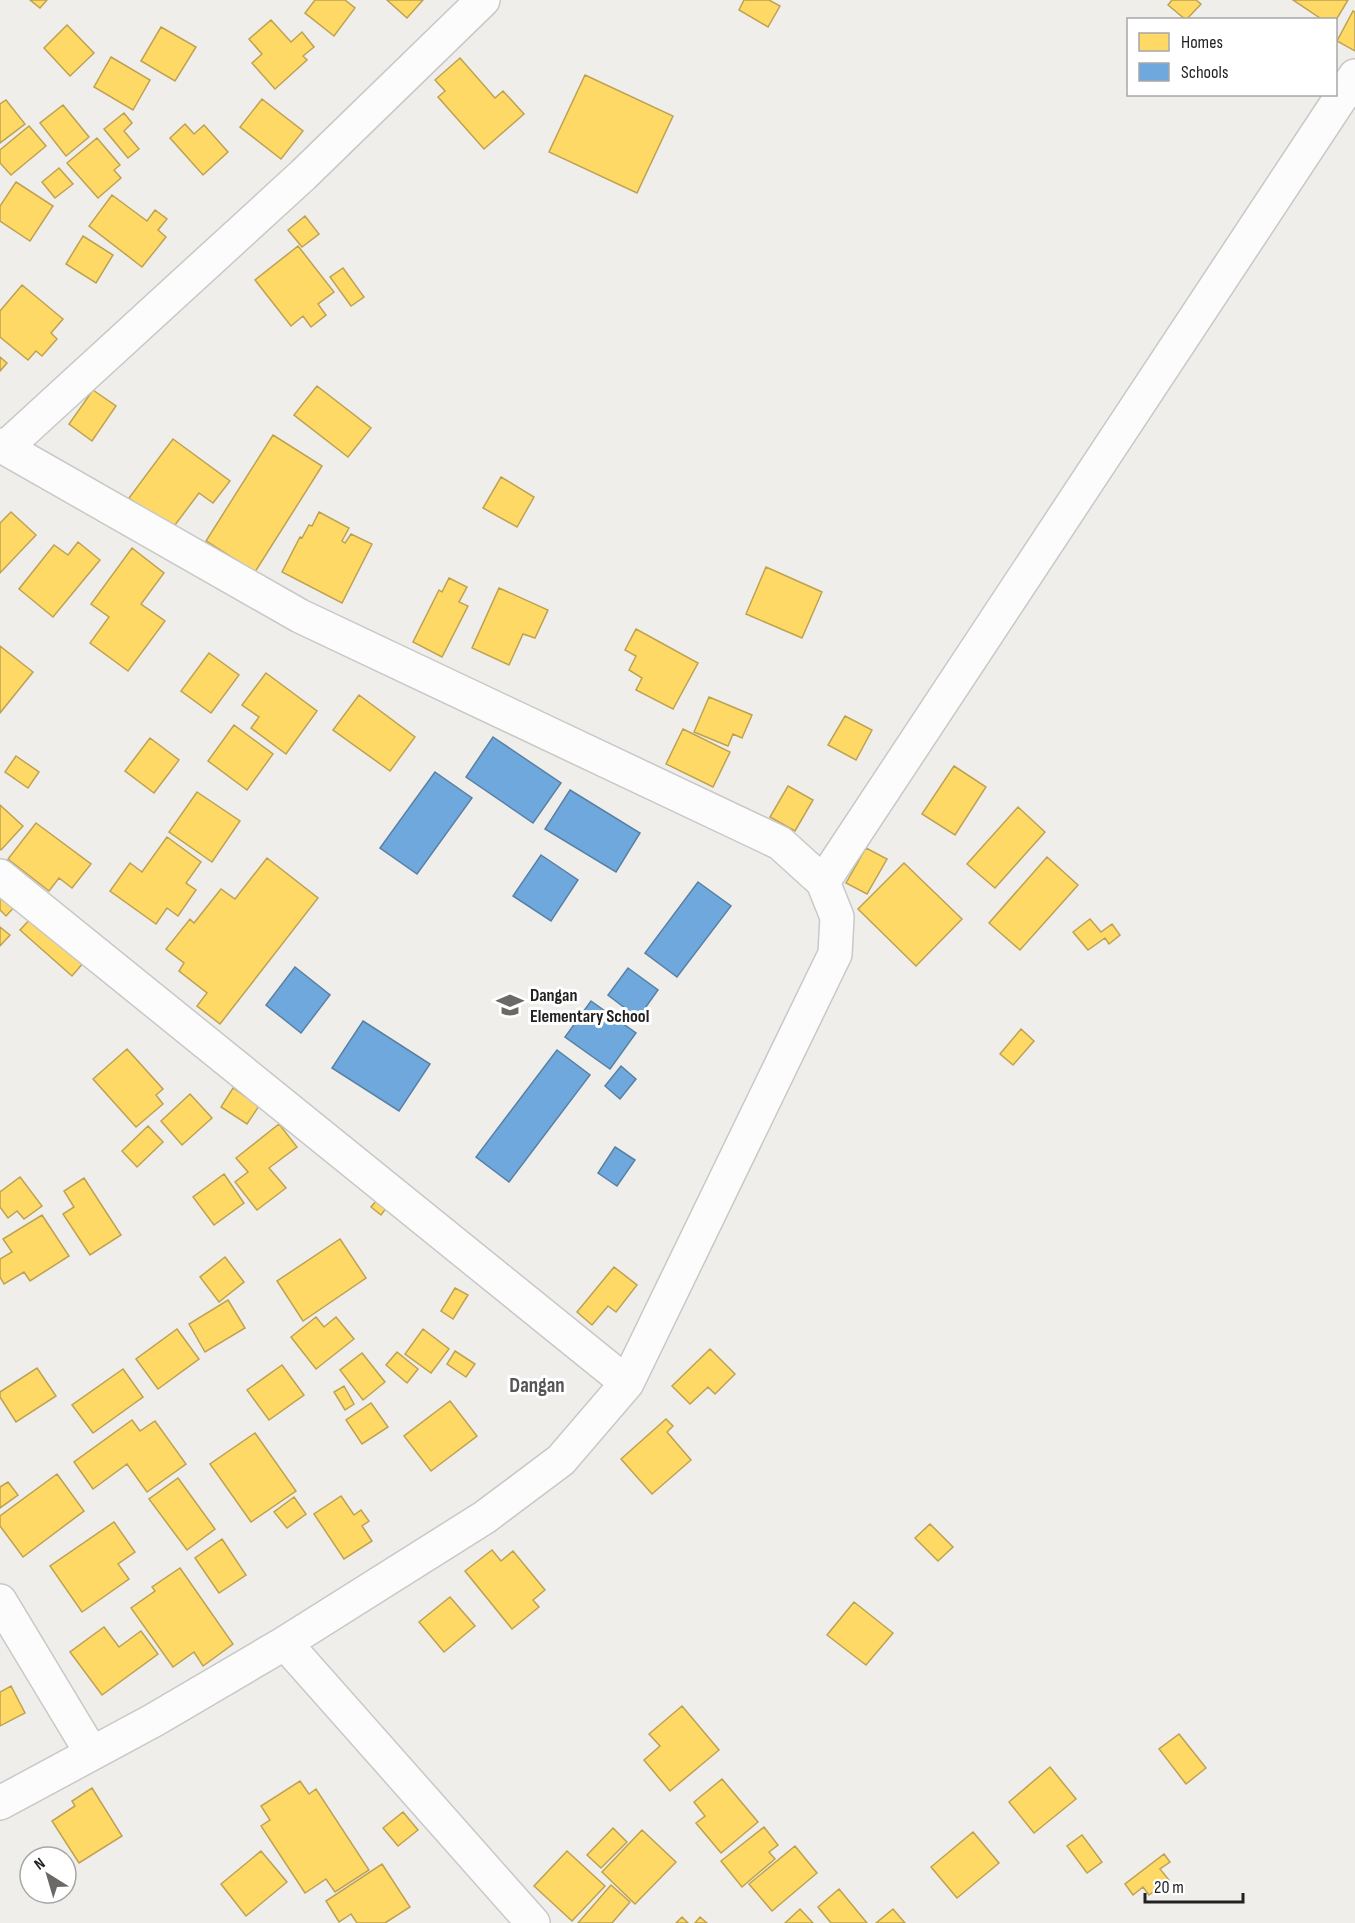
<svg xmlns="http://www.w3.org/2000/svg" width="1355" height="1923" viewBox="0 0 1355 1923" font-family="'Sofia Sans Condensed',sans-serif">
  <style>
    .homes { fill: #ffd966; stroke: #bda252; stroke-width: 1.5 }
    .schools { fill: #6fa8dc; stroke: #5880a4; stroke-width: 1.5 }
    .lines { fill: none; stroke-linecap: round; stroke-linejoin: round }
    .minor-casing { stroke: #c9c8c7; stroke-width: 36 }
    .minor { stroke: #fdfcfc; stroke-width: 33 }
    .labels { text-anchor: middle; dominant-baseline: central; stroke-width: 6; stroke-linejoin: round; paint-order: stroke }
    .poi-label { font-size: 18px; font-weight: bold; fill: #222; stroke: #fff; text-anchor: start }
    .quarter-label { font-size: 21px; font-weight: bold; fill: #555; stroke: #fff }
  </style>
  <rect width="100%" height="100%" fill="#f0eeeb"/>
  <path class="homes" d="M30,0H47L40,8Z
    M315,0H345L355,8L334,36L305,13Z
    M387,0H423L407,18Z
    M744,0H769L780,6L768,27L739,10Z
    M1172,0H1196L1201,4L1186,20L1168,5Z
    M1293,0H1348L1336,20H1323Z
    M1353,11L1355,12V51L1337,41Z
    M271,20L291,42L302,32L314,47L303,56L307,60L275,89L252,63L262,54L249,39Z
    M67,25L94,53L70,76L44,48Z
    M161,27L196,47L175,81L141,61Z
    M111,57L150,80L133,110L94,87Z
    M460,58L495,98L503,91L524,114L484,149L438,97L445,91L435,80Z
    M585,75L673,116L637,193L549,152Z
    M262,99L303,131L281,159L240,127Z
    M6,100L25,124L0,143V104Z
    M63,105L89,137L66,156L40,123Z
    M124,113L132,123L124,131L139,149L128,158L104,129Z
    M185,124L194,134L204,125L228,152L203,175L170,138Z
    M29,126L46,146L11,175L0,163V150Z
    M97,138L120,165L114,170L121,178L98,198L67,163Z
    M59,168L73,184L55,198L42,182Z
    M16,182L53,206L30,241L0,221V206Z
    M112,195L147,221L155,210L167,219L158,230L166,237L142,267L89,226Z
    M305,216L319,234L302,247L288,230Z
    M83,236L113,255L96,283L66,264Z
    M298,246L334,292L318,304L326,315L311,327L303,316L291,326L255,280Z
    M343,268L364,297L351,306L330,277Z
    M22,285L63,319L51,333L57,339L42,356L36,351L28,360L0,337V311Z
    M0,357L7,363L0,371Z
    M317,386L371,428L348,457L294,415Z
    M93,390L116,406L92,441L69,424Z
    M273,435L322,466L255,572L206,541Z
    M173,439L230,481L213,503L199,493L172,529L129,498Z
    M501,477L534,497L517,527L483,508Z
    M11,512L36,535L0,573V523Z
    M319,512L349,528L342,541L345,543L351,534L372,544L342,603L282,572L300,537L302,538L309,525L312,526Z
    M78,542L100,560L53,617L19,589L54,545L68,555Z
    M132,548L164,573L141,604L165,621L128,671L90,643L109,617L91,604Z
    M766,567L822,592L802,638L746,614Z
    M449,578L467,587L459,602L468,606L442,657L413,642L439,590L442,592Z
    M499,588L548,610L535,638L523,634L509,665L472,648Z
    M636,629L698,663L673,709L636,690L642,678L629,670L636,656L625,650Z
    M0,646L33,672L0,713Z
    M209,653L239,675L211,713L181,691Z
    M266,673L317,711L286,754L251,728L259,717L242,705Z
    M359,695L415,737L390,771L333,730Z
    M709,697L752,715L742,738L733,734L728,746L694,732Z
    M845,716L872,730L856,760L828,745Z
    M234,725L273,754L247,790L208,761Z
    M683,729L730,752L713,787L666,764Z
    M150,738L179,760L154,793L125,771Z
    M16,756L39,772L28,788L5,772Z
    M954,766L986,787L955,835L922,814Z
    M788,786L813,800L795,831L770,817Z
    M197,792L240,821L212,862L169,832Z
    M0,805L23,826L1,850L0,849Z
    M1018,807L1045,832L995,888L967,864Z
    M36,823L91,864L72,888L59,878L49,891L8,859Z
    M167,837L201,862L186,883L196,890L178,916L167,908L156,924L110,891L130,863L142,872Z
    M866,848L887,859L867,894L846,883Z
    M1047,857L1078,885L1020,950L989,923Z
    M267,858L318,898L220,1024L197,1006L207,993L179,971L184,963L166,949L190,919L194,923L221,889L235,899Z
    M904,863L962,919L916,966L858,909Z
    M0,886L18,903L6,916L0,910Z
    M33,916L84,962L72,976L20,930Z
    M1090,919L1101,932L1112,924L1120,935L1109,944L1105,938L1088,950L1073,932Z
    M0,927L10,935L0,946Z
    M1021,1029L1034,1041L1013,1065L1000,1054Z
    M127,1049L163,1089L156,1095L163,1104L136,1127L93,1079Z
    M233,1088L259,1106L247,1124L221,1107Z
    M190,1094L212,1118L182,1145L161,1121Z
    M279,1124L297,1147L269,1168L286,1188L257,1210L235,1182L248,1172L236,1158Z
    M148,1126L163,1142L137,1167L122,1151Z
    M224,1174L244,1203L214,1225L193,1197Z
    M20,1177L42,1206L24,1219L17,1211L8,1218L0,1207V1192Z
    M84,1178L121,1235L90,1255L63,1214L74,1207L64,1191Z
    M377,1200L387,1207L381,1215L371,1207Z
    M42,1215L69,1256L30,1281L24,1272L4,1284L0,1277V1259L12,1252L3,1239Z
    M340,1239L366,1278L303,1321L277,1281Z
    M225,1257L244,1282L219,1302L200,1277Z
    M614,1267L637,1285L616,1312L608,1306L592,1325L577,1312Z
    M455,1288L468,1295L453,1319L441,1311Z
    M228,1300L245,1328L205,1352L189,1324Z
    M316,1317L324,1327L336,1317L354,1339L316,1369L291,1337Z
    M177,1329L199,1359L158,1389L136,1359Z
    M423,1329L449,1349L431,1373L405,1354Z
    M710,1349L735,1374L715,1394L708,1387L690,1404L672,1386Z
    M455,1351L475,1364L466,1377L447,1364Z
    M397,1352L418,1369L407,1383L386,1365Z
    M362,1353L385,1382L363,1400L340,1370Z
    M282,1365L304,1395L269,1420L247,1390Z
    M37,1368L56,1396L16,1422L0,1397V1392Z
    M123,1369L143,1397L93,1433L72,1405Z
    M344,1386L354,1404L345,1410L334,1392Z
    M450,1401L477,1436L431,1471L404,1436Z
    M371,1403L388,1427L362,1444L346,1420Z
    M666,1419L673,1426L667,1432L691,1460L652,1494L621,1459Z
    M132,1420L140,1431L155,1421L186,1464L147,1492L127,1464L93,1489L74,1462Z
    M255,1433L296,1491L251,1522L210,1464Z
    M57,1474L84,1511L23,1557L0,1526V1516Z
    M178,1478L215,1529L187,1550L149,1499Z
    M8,1482L18,1495L0,1508V1487Z
    M341,1496L354,1515L361,1510L369,1521L362,1526L372,1541L344,1559L314,1514Z
    M294,1497L306,1514L287,1528L274,1512Z
    M114,1522L135,1552L118,1564L129,1579L82,1612L50,1566Z
    M930,1524L953,1547L938,1561L915,1538Z
    M222,1539L246,1575L219,1593L195,1558Z
    M492,1550L501,1561L513,1551L545,1590L533,1600L539,1607L512,1629L465,1571Z
    M180,1568L233,1644L203,1666L194,1652L173,1667L131,1608L155,1591L152,1587Z
    M450,1597L475,1626L444,1652L419,1622Z
    M854,1602L893,1633L866,1665L827,1635Z
    M104,1627L119,1647L141,1631L158,1654L102,1695L70,1652Z
    M11,1686L25,1713L0,1726V1692Z
    M682,1706L719,1750L670,1791L644,1760L660,1746L649,1734Z
    M1179,1734L1206,1768L1186,1784L1159,1749Z
    M1050,1767L1076,1799L1034,1833L1009,1802Z
    M722,1779L758,1822L721,1853L696,1823L705,1816L694,1802Z
    M300,1781L309,1794L316,1789L369,1870L335,1892L326,1879L305,1893L261,1826L270,1820L261,1806Z
    M92,1788L122,1836L79,1863L52,1821L75,1806L72,1801Z
    M403,1812L418,1830L398,1846L383,1828Z
    M764,1827L778,1845L769,1852L775,1859L742,1887L721,1861Z
    M613,1828L627,1842L601,1868L587,1855Z
    M642,1830L676,1862L635,1904L602,1872Z
    M973,1832L999,1863L957,1898L931,1867Z
    M1082,1835L1102,1862L1087,1873L1067,1846Z
    M795,1846L817,1873L772,1911L749,1884Z
    M261,1851L287,1882L246,1916L221,1884Z
    M567,1851L605,1886L572,1921L534,1886Z
    M1164,1854L1170,1862L1160,1869L1169,1880L1149,1895L1143,1887L1133,1895L1125,1884Z
    M382,1864L410,1907L385,1923H357L351,1914L339,1922L326,1901Z
    M611,1885L630,1902L612,1923H578Z
    M839,1889L867,1923H831L818,1907Z
    M800,1909L813,1923H785Z
    M893,1909L905,1923H876Z
    M682,1917L688,1923H676Z
    M700,1917L707,1923H695Z"/>
  <path class="schools" d="M493,737L561,783L533,823L466,777Z
    M435,772L472,798L417,874L380,848Z
    M570,790L640,833L616,872L545,829Z
    M541,855L578,880L551,921L513,896Z
    M698,882L731,906L677,977L645,953Z
    M295,967L330,995L301,1033L266,1005Z
    M628,968L658,990L638,1018L608,995Z
    M591,1001L636,1033L610,1069L565,1037Z
    M363,1021L430,1064L399,1111L332,1068Z
    M557,1050L590,1075L509,1182L476,1157Z
    M621,1066L636,1079L620,1099L605,1086Z
    M615,1147L635,1160L617,1186L598,1173Z"/>
  <g class="lines">
    <defs>
      <path id="minor" d="M0,445L300,616L780,843L823,882L837,917L835,954L627,1383L561,1460L485,1517L285,1643L154,1720L0,1803
        M5,448L303,175L483,0
        M0,876L627,1383
        M823,882L1355,76
        M0,1601L91,1752
        M285,1643L533,1923"/>
    </defs>
    <use href="#minor" class="minor-casing"/>
    <use href="#minor" class="minor"/>
  </g>
  <defs>
    <symbol id="school-bare" viewBox="-9 -9 18 18"><path d="M0-5L7-2L0 1L-7-2ZM-4 1L0 2.5L4 1V4Q0 6-4 4Z" fill="#6a6968" stroke="#fff" stroke-width="2.5" paint-order="stroke"/></symbol>
  </defs>
  <g fill-rule="evenodd">
    <use href="#school-bare" x="491" y="986" width="38" height="38"/>
  </g>
  <g class="labels">
    <g class="poi-label">
      <text x="530" y="995">Dangan<tspan x="530" dy="21">Elementary School</tspan></text>
    </g>
    <g class="quarter-label">
      <text x="537" y="1385">Dangan</text>
    </g>
  </g>
  <rect x="1127" y="18" width="210" height="78" fill="#ffffff" stroke="#a7a7a7" stroke-width="1.5"/>
  <rect x="1139" y="33" width="30" height="18" fill="#ffd966" stroke="#a7a7a7" stroke-width="1.5"/>
  <text x="1181" y="48" font-size="18" fill="#222222">Homes</text>
  <rect x="1139" y="63" width="30" height="18" fill="#6fa8dc" stroke="#a7a7a7" stroke-width="1.5"/>
  <text x="1181" y="78" font-size="18" fill="#222222">Schools</text>
  <g transform="translate(48 1875) rotate(323)"><circle r="28" fill="#ffffff" stroke="#a7a7a7" stroke-width="1.5"/>
  <path d="M0-4.5L10 22L0 15L-10 22Z" fill="#6a6968"/>
  <text y="-9" font-size="16" font-weight="bold" text-anchor="middle" fill="#222222">N</text>
  </g>
  <path d="M1145 1893v9h98v-9" fill="none" stroke="#222222" stroke-width="3"/>
  <text x="1154" y="1893" font-size="18" fill="#222222" stroke="#ffffff" stroke-width="4.5" paint-order="stroke">20 m</text>
</svg>
